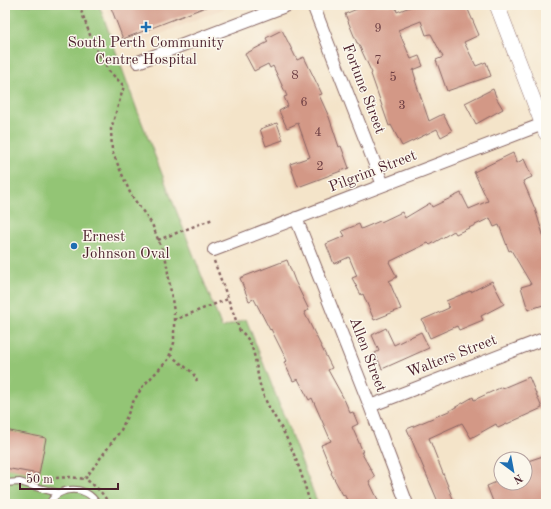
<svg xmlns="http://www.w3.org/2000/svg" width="551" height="509" viewBox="0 0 551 509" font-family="'Old Standard TT',serif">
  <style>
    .built { fill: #f0d6bc }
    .green { fill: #93c575; stroke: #6e7250 }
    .building { fill: #d39886 }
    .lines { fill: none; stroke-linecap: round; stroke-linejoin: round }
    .service-casing { stroke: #866462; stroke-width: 8 }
    .minor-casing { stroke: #866462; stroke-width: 14 }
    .tertiary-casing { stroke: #866462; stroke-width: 16 }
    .path { stroke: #866462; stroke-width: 2.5; stroke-dasharray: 3 3; stroke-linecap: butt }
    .service { stroke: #fff; stroke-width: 6 }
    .minor { stroke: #fff; stroke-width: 12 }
    .tertiary { stroke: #fff; stroke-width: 15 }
    .poi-dot { fill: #1f6fb2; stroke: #fbf7ec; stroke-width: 1.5 }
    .labels { text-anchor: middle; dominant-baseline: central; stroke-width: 3; stroke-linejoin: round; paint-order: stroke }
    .number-label { font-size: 13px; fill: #6c3d42 }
    .poi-label { font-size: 15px; fill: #4a1f2b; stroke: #fbf7ec }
    .street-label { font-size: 15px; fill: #4a1f2b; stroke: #fbf7ec }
  </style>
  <rect width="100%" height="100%" fill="#fbf7ec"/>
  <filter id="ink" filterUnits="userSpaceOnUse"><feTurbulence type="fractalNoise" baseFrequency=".025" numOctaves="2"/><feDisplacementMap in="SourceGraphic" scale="8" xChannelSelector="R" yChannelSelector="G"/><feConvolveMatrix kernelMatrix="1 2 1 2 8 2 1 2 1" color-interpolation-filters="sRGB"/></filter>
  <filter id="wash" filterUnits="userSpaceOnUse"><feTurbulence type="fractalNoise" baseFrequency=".012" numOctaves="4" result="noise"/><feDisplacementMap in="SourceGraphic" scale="16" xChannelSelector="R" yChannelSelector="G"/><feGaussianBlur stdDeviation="0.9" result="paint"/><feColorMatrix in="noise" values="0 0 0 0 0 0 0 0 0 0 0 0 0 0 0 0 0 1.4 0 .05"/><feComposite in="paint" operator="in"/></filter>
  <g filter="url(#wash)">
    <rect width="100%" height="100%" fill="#f4e4c9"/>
    <path class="built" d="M106,5H232L123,49Z"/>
    <path class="green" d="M5,5H99L137,110L222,328L246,319L318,504H5Z"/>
    <g id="blocks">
      <path class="building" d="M110,5H208V6L123,39Z
        M355,5H395L397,12L415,5H466L479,35L464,42L476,66L486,62L491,76L447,91L436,60L443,57L431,34L426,35L421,21L398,30L411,59L419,56L423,66L413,70L416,80H415L429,121L443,114L452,131L441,137L437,129L402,146L391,125L389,126L371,74L372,73L358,43H357L345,14L357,9Z
        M282,30L297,60L304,57L322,94L319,95L329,117L339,147L341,146L349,168L298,187L290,164L310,157L298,123L287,128L279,111L288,106L284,97L287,96L273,66L270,68L268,64L254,71L245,54L268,42L266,38Z
        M493,89L497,99L503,109L476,124L465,103Z
        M277,123L283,140L266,146L260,129Z
        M513,153L517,163L524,159L532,177L523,181L535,209L546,244V304L528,310L521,287L531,284L511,250L509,251L499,225L494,227L490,218L456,234L454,231L430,245L428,243L389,262L397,277L389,281L401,309L374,320L363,294L361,295L352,278L357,276L349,257L334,264L326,244L345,236L342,231L359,224L361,229L380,221L381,222L402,212L405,218L430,203L432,207L461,193L469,209L488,201L474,172Z
        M287,260L295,281L309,310L304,312L332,368L328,370L344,399L350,413L353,412L358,424L352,427L363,452H361L375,477L369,481L380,504H349L344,494L343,495L331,473L332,472L321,445L331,441L312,398L309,400L298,379L293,381L284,362L287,361L271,329L270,330L254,299L249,301L240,278Z
        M492,281L504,304L481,316L483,320L459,330L457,326L430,338L422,320L449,308L446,301L470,291L471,292Z
        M386,328L394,345L421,332L429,348L382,369L375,353L379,351L372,335Z
        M529,377L542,408L498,428L496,424L471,438L462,423L429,438L455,504H439L407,429L449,411L473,397L474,400L502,387L503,388Z
        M5,430L46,438L39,474L5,468Z
        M546,455V504H494L487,486L501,480V483H525V462Z"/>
    </g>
  </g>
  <g filter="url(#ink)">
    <use href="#blocks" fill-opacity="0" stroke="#866462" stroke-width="1"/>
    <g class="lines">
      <defs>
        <path id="service" d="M5,483L20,482L39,488L59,493
          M49,504C59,485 87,485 97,504"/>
        <path id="minor" d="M313,5L383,185
          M138,62L288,5
          M296,218L370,406L407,504
          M214,250L543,124
          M370,406L546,338"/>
        <path id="tertiary" d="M497,5L546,133"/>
      </defs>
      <use href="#service" class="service-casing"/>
      <use href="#minor" class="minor-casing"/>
      <use href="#tertiary" class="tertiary-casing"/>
      <path class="path" d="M79,5L94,46L109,71L124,86L111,129L112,151L131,195L152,224L166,260L174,312V343L168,360L143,386L133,402L121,430L85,479C96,486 103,493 109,504
        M158,240L213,219
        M214,261L240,331C257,342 255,370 261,388C266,406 278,420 286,437C297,459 304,481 310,504
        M174,320L228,299
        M170,355L193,373L197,381
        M44,479L70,477L85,479"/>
      <use href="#service" class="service"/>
      <use href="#minor" class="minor"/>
      <use href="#tertiary" class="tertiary"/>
    </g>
  </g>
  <g class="poi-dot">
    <path d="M144 21h4v4h4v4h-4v4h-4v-4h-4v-4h4z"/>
    <circle cx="74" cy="246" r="4"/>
  </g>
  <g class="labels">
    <g class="number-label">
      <text x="378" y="28">9</text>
      <text x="378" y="60">7</text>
      <text x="295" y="75">8</text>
      <text x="393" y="77">5</text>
      <text x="304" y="102">6</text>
      <text x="402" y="105">3</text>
      <text x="318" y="132">4</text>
      <text x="320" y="166">2</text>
    </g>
    <g class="poi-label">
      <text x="146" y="43">South Perth Community<tspan x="146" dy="17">Centre Hospital</tspan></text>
      <text x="82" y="237" text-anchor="start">Ernest<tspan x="82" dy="17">Johnson Oval</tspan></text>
    </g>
    <g class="street-label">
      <text transform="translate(363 89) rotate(69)">Fortune Street</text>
      <text transform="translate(373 172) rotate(-21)">Pilgrim Street</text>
      <text transform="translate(367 355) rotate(69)">Allen Street</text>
      <text transform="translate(452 357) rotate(-21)">Walters Street</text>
    </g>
  </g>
  <rect width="551" height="509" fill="none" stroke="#fbf7ec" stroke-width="20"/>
  <g transform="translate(513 471) rotate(148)"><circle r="19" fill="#fbf7ec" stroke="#b4a19f"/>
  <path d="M0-3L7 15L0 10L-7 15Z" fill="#1f6fb2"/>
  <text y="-6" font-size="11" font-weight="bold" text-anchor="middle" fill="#4a1f2b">N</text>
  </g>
  <path d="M20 483v6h98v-6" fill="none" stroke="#4a1f2b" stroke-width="2"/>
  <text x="26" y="483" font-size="12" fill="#4a1f2b" stroke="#fbf7ec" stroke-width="3" paint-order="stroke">50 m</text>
</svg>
